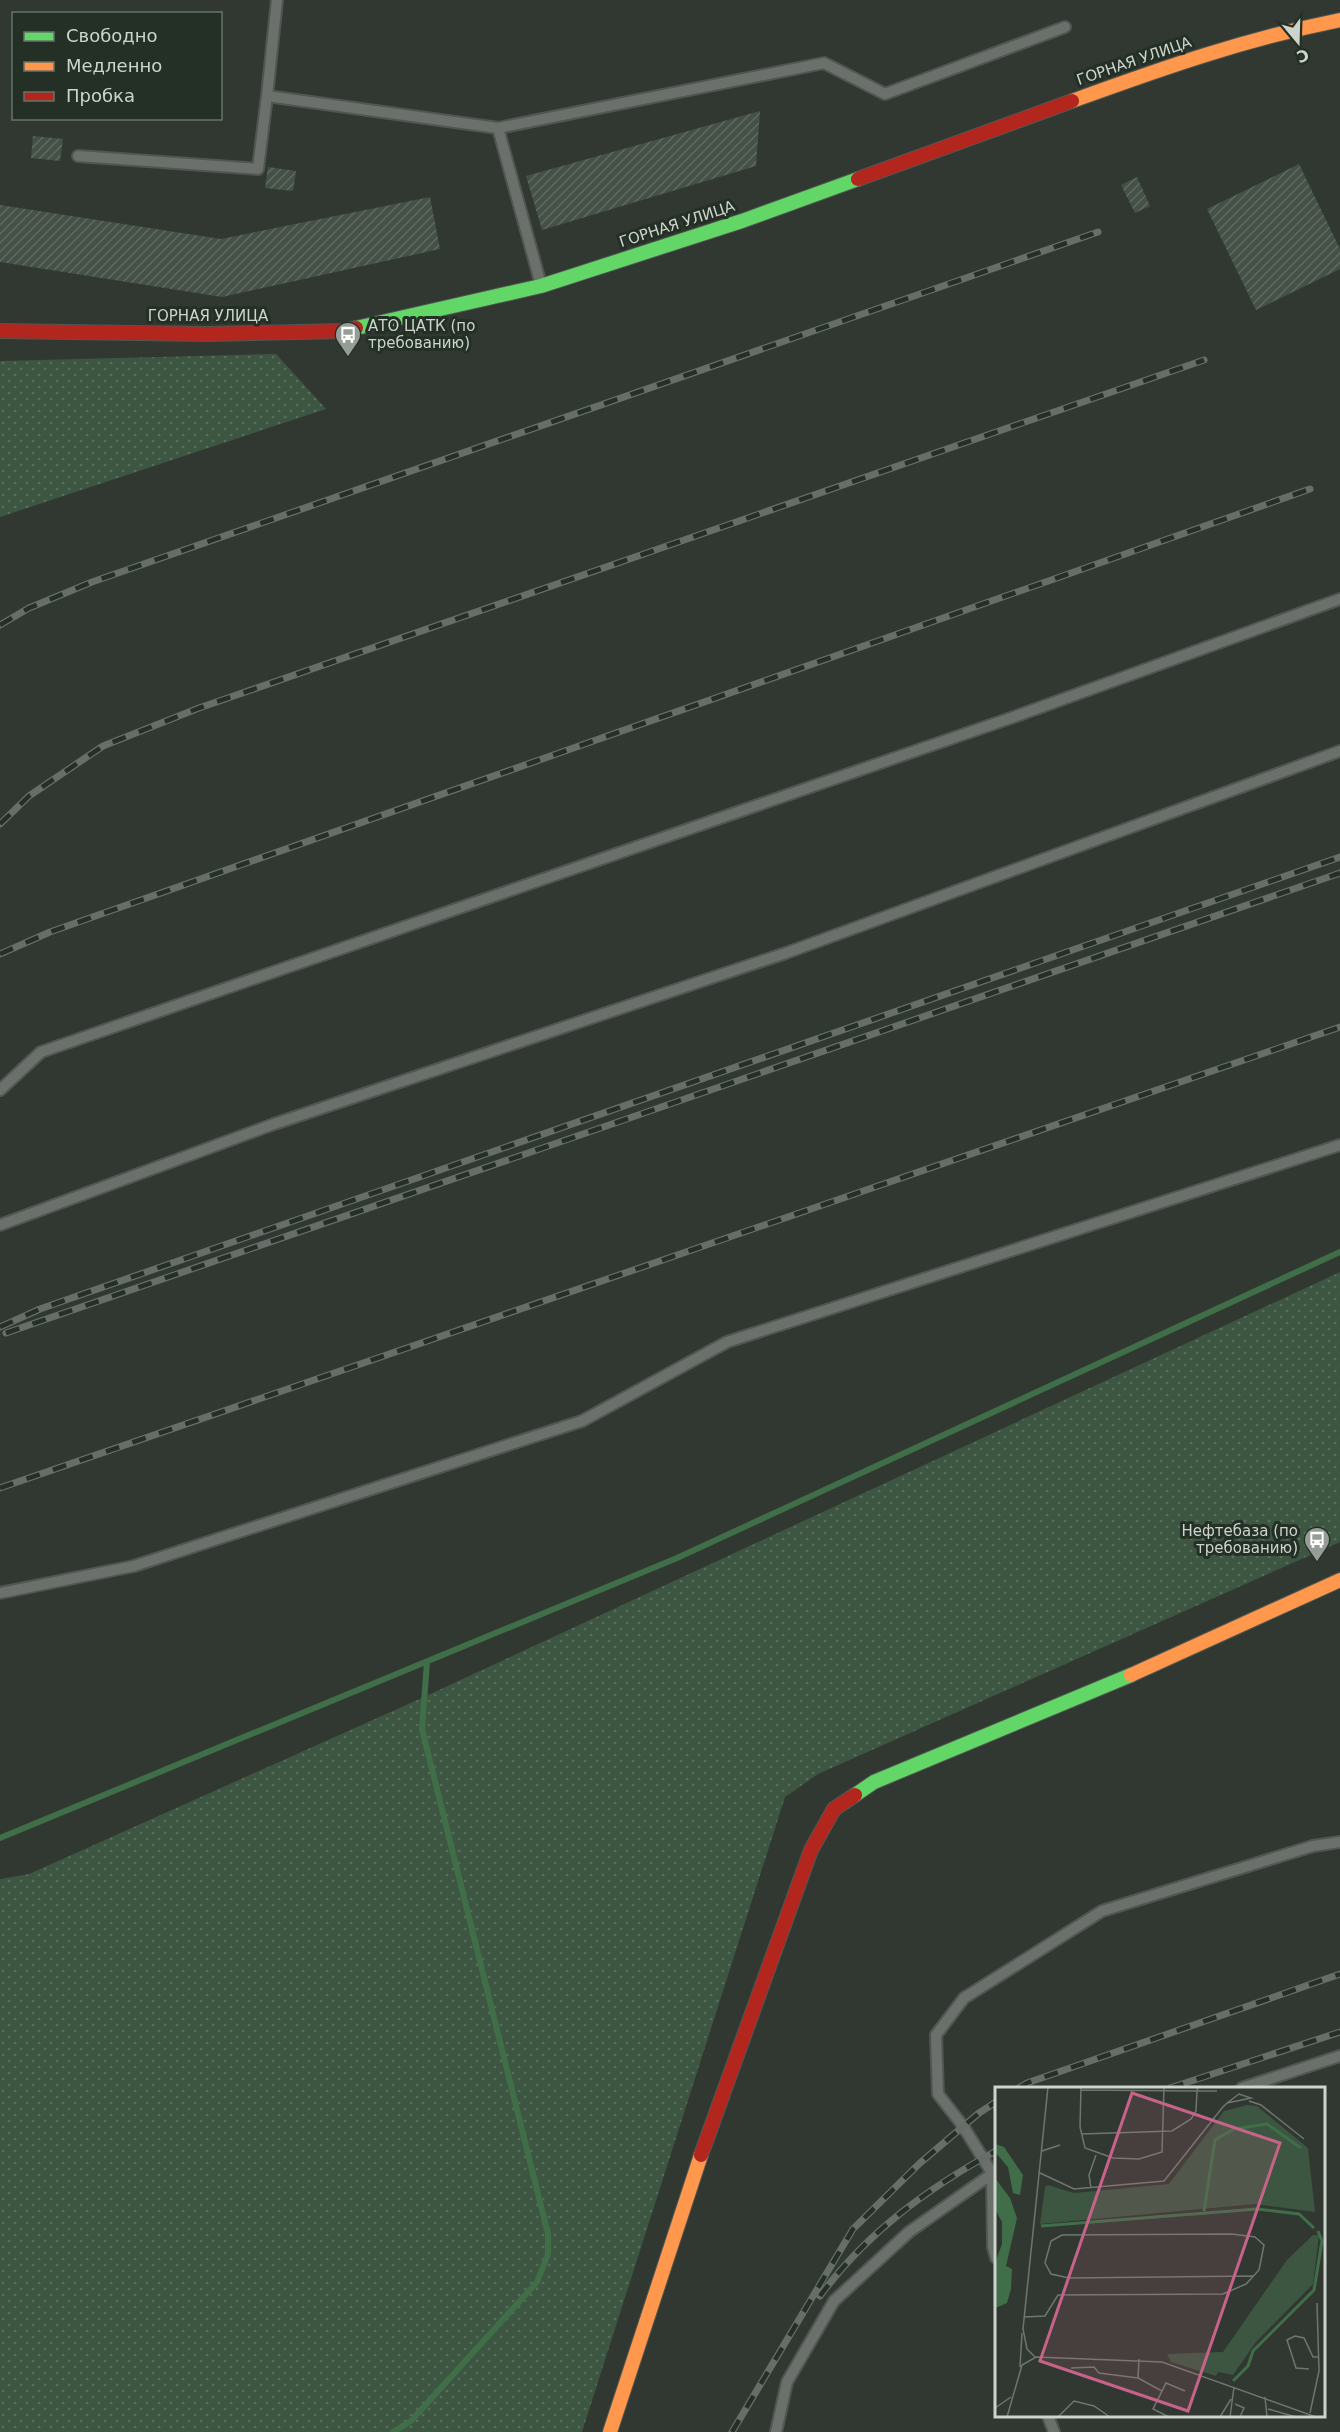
<svg xmlns="http://www.w3.org/2000/svg" width="1340" height="2432" viewBox="0 0 1340 2432" font-family="'DejaVu Sans',sans-serif">
  <style>
    .grass { fill: url(#grass-dots) }
    .lines { fill: none; stroke-linecap: round; stroke-linejoin: round }
    .stream { stroke: #3f6e48; stroke-width: 6 }
    .building { fill: url(#building-hatch) }
    .lane-casing { stroke: #505650; stroke-width: 14 }
    .fast-casing { stroke: #505650; stroke-width: 16 }
    .slow-casing { stroke: #505650; stroke-width: 16 }
    .jam-casing { stroke: #505650; stroke-width: 16 }
    .lane { stroke: #6b706c; stroke-width: 10 }
    .fast { stroke: #63d668; stroke-width: 14 }
    .slow { stroke: #ff974d; stroke-width: 14 }
    .jam { stroke: #b3261e; stroke-width: 14 }
    .rail-casing { stroke: #676d68; stroke-width: 7 }
    .rail { stroke: #243026; stroke-width: 4.5; stroke-dasharray: 14; stroke-linecap: butt }
    .labels { text-anchor: middle; dominant-baseline: central; stroke-width: 6; stroke-linejoin: round; paint-order: stroke }
    .street-label { font-size: 15px; fill: #ccd4cc; stroke: #243026 }
    .poi-label { font-size: 15px; fill: #ccd4cc; stroke: #243026; text-anchor: start }
    .inset-river { fill: none; stroke: #3f6e48; stroke-width: 3 }
    .inset-road { fill: none; stroke: #6f7670; stroke-width: 1.5 }
    .view { fill: #c66388; fill-opacity: 0.15; stroke: #c66388; stroke-width: 3 }
    .inset-edge { fill: none; stroke: #ccd4cc; stroke-width: 3 }
  </style>
  <defs>
    <pattern id="grass-dots" width="8" height="8" patternUnits="userSpaceOnUse" patternTransform="scale(1.5)"><rect width="8" height="8" fill="#3d5641"/><path d="M2 2h.1M6 6h.1" fill="none" stroke="#586d5b" stroke-width="1.8" stroke-linecap="round"/></pattern>
    <pattern id="building-hatch" width="6" height="6" patternUnits="userSpaceOnUse" patternTransform="scale(1.5)"><rect width="6" height="6" fill="#455147"/><path d="M-1 1l2-2M0 6l6-6M5 7l2-2" fill="none" stroke="#5f6960"/></pattern>
  </defs>
  <rect width="100%" height="100%" fill="#313832"/>
  <path class="grass" d="M276,354L326,409L0,517V361Z
    M1340,1272V1542L818,1774L785,1797L582,2432H0V1879L29,1874L424,1697Z"/>
  <g class="lines">
    <path class="stream" d="M0,1838L677,1558L1340,1252
      M393,2432L411,2421L537,2282L548,2254V2234L422,1729L427,1662"/>
  </g>
  <path class="building" d="M760,111L756,166L542,230L526,176Z
    M33,136L63,139L60,161L31,158Z
    M1299,164L1340,249V269L1256,310L1207,209Z
    M268,167L296,171L293,191L265,188Z
    M1137,177L1150,206L1135,213L1121,185Z
    M430,197L440,249L222,297L0,262V205L221,239Z"/>
  <g class="lines">
    <defs>
      <path id="lane" d="M277,0L267,96L498,128L541,285
        M498,128L824,63L885,94L1065,27
        M78,156L258,169L267,96
        M0,1090L41,1052L1008,719L1340,599
        M0,1225L274,1124L786,953L1340,751
        M0,1593L134,1566L582,1421L727,1342L1340,1145
        M1242,2088L1340,2056
        M996,2258L993,2247L992,2173L963,2126L938,2094L936,2035L964,1998L1102,1911L1313,1846L1340,1842
        M1048,2416L1054,2432
        M776,2432L787,2382L834,2301L909,2232L996,2171"/>
      <path id="fast" d="M356,328L541,286L742,221L858,179
        M855,1795L874,1782L1131,1675"/>
      <path id="slow" d="M1072,101C1163,68 1245,39 1340,20
        M1131,1675L1340,1580
        M610,2432L701,2155"/>
      <path id="jam" d="M858,179L1072,101
        M0,331L206,334L343,331L356,328
        M701,2155L811,1850L834,1809L855,1795"/>
    </defs>
    <use href="#lane" class="lane-casing"/>
    <use href="#fast" class="fast-casing"/>
    <use href="#slow" class="slow-casing"/>
    <use href="#jam" class="jam-casing"/>
    <use href="#lane" class="lane"/>
    <use href="#fast" class="fast"/>
    <use href="#slow" class="slow"/>
    <use href="#jam" class="jam"/>
    <defs>
      <path id="rail" d="M0,625L29,608L92,582L1098,232
        M0,824L29,796L103,746L199,708L1204,360
        M0,954L50,932L1310,489
        M0,1327L40,1309L1340,857
        M6,1333L1340,873
        M0,1488L1340,1027
        M1019,2088L1027,2083L1340,1974
        M1170,2088L1340,2032
        M820,2296C866,2233 928,2188 996,2151
        M732,2432L853,2229L920,2163L979,2113L996,2102"/>
    </defs>
    <use href="#rail" class="rail-casing"/>
    <use href="#rail" class="rail"/>
  </g>
  <defs>
    <symbol id="bus-pin" viewBox="-11 -11 22 30"><path d="M0 17L-7.5 6A9.5 9.5 0 1 1 7.5 6Z" fill="#969d96" stroke="#243026"/><path d="M-5-6H5V4H4V6H2V4H-2V6H-4V4H-5ZM-3.5-4V0h7V-4ZM-3.5 1.2v1.5H-2V1.2ZM2 1.2v1.5H3.5V1.2Z" fill="#fff"/></symbol>
  </defs>
  <g fill-rule="evenodd">
    <use href="#bus-pin" x="333" y="320" width="30" height="40"/>
    <use href="#bus-pin" x="1302" y="1525" width="30" height="40"/>
  </g>
  <g class="labels">
    <g class="street-label">
      <text transform="translate(1134 61) rotate(-19)">ГОРНАЯ УЛИЦА</text>
      <text transform="translate(677 224) rotate(-18)">ГОРНАЯ УЛИЦА</text>
      <text x="208" y="316">ГОРНАЯ УЛИЦА</text>
    </g>
    <g class="poi-label">
      <text x="368" y="326">АТО ЦАТК (по<tspan x="368" dy="17">требованию)</tspan></text>
      <text x="1298" y="1531" text-anchor="end">Нефтебаза (по<tspan x="1298" dy="17">требованию)</tspan></text>
    </g>
  </g>
  <g transform="translate(995 2087)">
    <rect width="330" height="330" fill="#313832"/>
    <path d="M252,18L262,19L313,61L320,125L260,117L45,137L50,100L53,98L79,106L174,97L229,24ZM318,148H324L318,197L261,255L238,288L223,285L221,289L176,275L172,267L228,265L292,173Z" fill="#3d5641"/>
    <path d="M0,57L9,60L28,88L25,108L18,106L13,80L0,65ZM0,91L15,111L22,131L11,179L17,182L16,202L12,216L3,220H0V176L7,157V135L0,122Z" fill="#3f6e48"/>
    <path class="inset-river" d="M209,124L220,53L239,42L272,37L306,61M46,139L262,122L304,127L319,141M238,294L253,279L258,264L319,203L327,154L323,144"/>
    <path class="inset-road" d="M86,0L85,40L90,61L118,71L144,72L167,65L169,0M203,0L202,4H222M86,3L202,4L201,24L196,32L177,44L86,47M254,14L266,18L309,52M47,64L65,58M45,86L79,102L169,94L227,21L232,16L244,7L256,11L232,16M96,101L94,88L101,68M29,230L50,229L63,208L228,207L251,197L264,183L269,158L260,150L237,147L67,148L56,154L50,176L56,187L74,191L258,189M40,270L32,262L28,242L53,0M144,272L143,291L167,304L158,322L174,330M25,280L27,246M76,281L99,280L104,286L143,291M314,282L301,281L292,253L300,249L309,251L318,270H323M167,304L171,296L190,304M270,310L272,330M240,317L249,321L245,330M0,321L16,310M273,322L301,330M315,326L324,284L322,216M12,330L27,278L41,270L167,275L321,330M63,330L79,314L99,319L115,330M225,330L236,312M235,330L239,300"/>
    <path class="view" d="M137,6L285,56L193,324L45,274Z"/>
    <rect width="330" height="330" class="inset-edge"/>
  </g>
  <rect x="12" y="12" width="210" height="108" fill="#243026" stroke="#677268" stroke-width="1.5"/>
  <rect x="24" y="32" width="30" height="9" fill="#63d668" stroke="#677268" stroke-width="1.5"/>
  <text x="66" y="42" font-size="18" fill="#ccd4cc">Свободно</text>
  <rect x="24" y="62" width="30" height="9" fill="#ff974d" stroke="#677268" stroke-width="1.5"/>
  <text x="66" y="72" font-size="18" fill="#ccd4cc">Медленно</text>
  <rect x="24" y="92" width="30" height="9" fill="#b3261e" stroke="#677268" stroke-width="1.5"/>
  <text x="66" y="102" font-size="18" fill="#ccd4cc">Пробка</text>
  <g transform="translate(1298 42) rotate(161)" stroke="#243026" stroke-width="4.5" paint-order="stroke">
  <path d="M0-4.5L10 22L0 15L-10 22Z" fill="#ccd4cc"/>
  <text y="-9" font-size="16" font-weight="bold" text-anchor="middle" fill="#ccd4cc">С</text>
  </g>
</svg>
